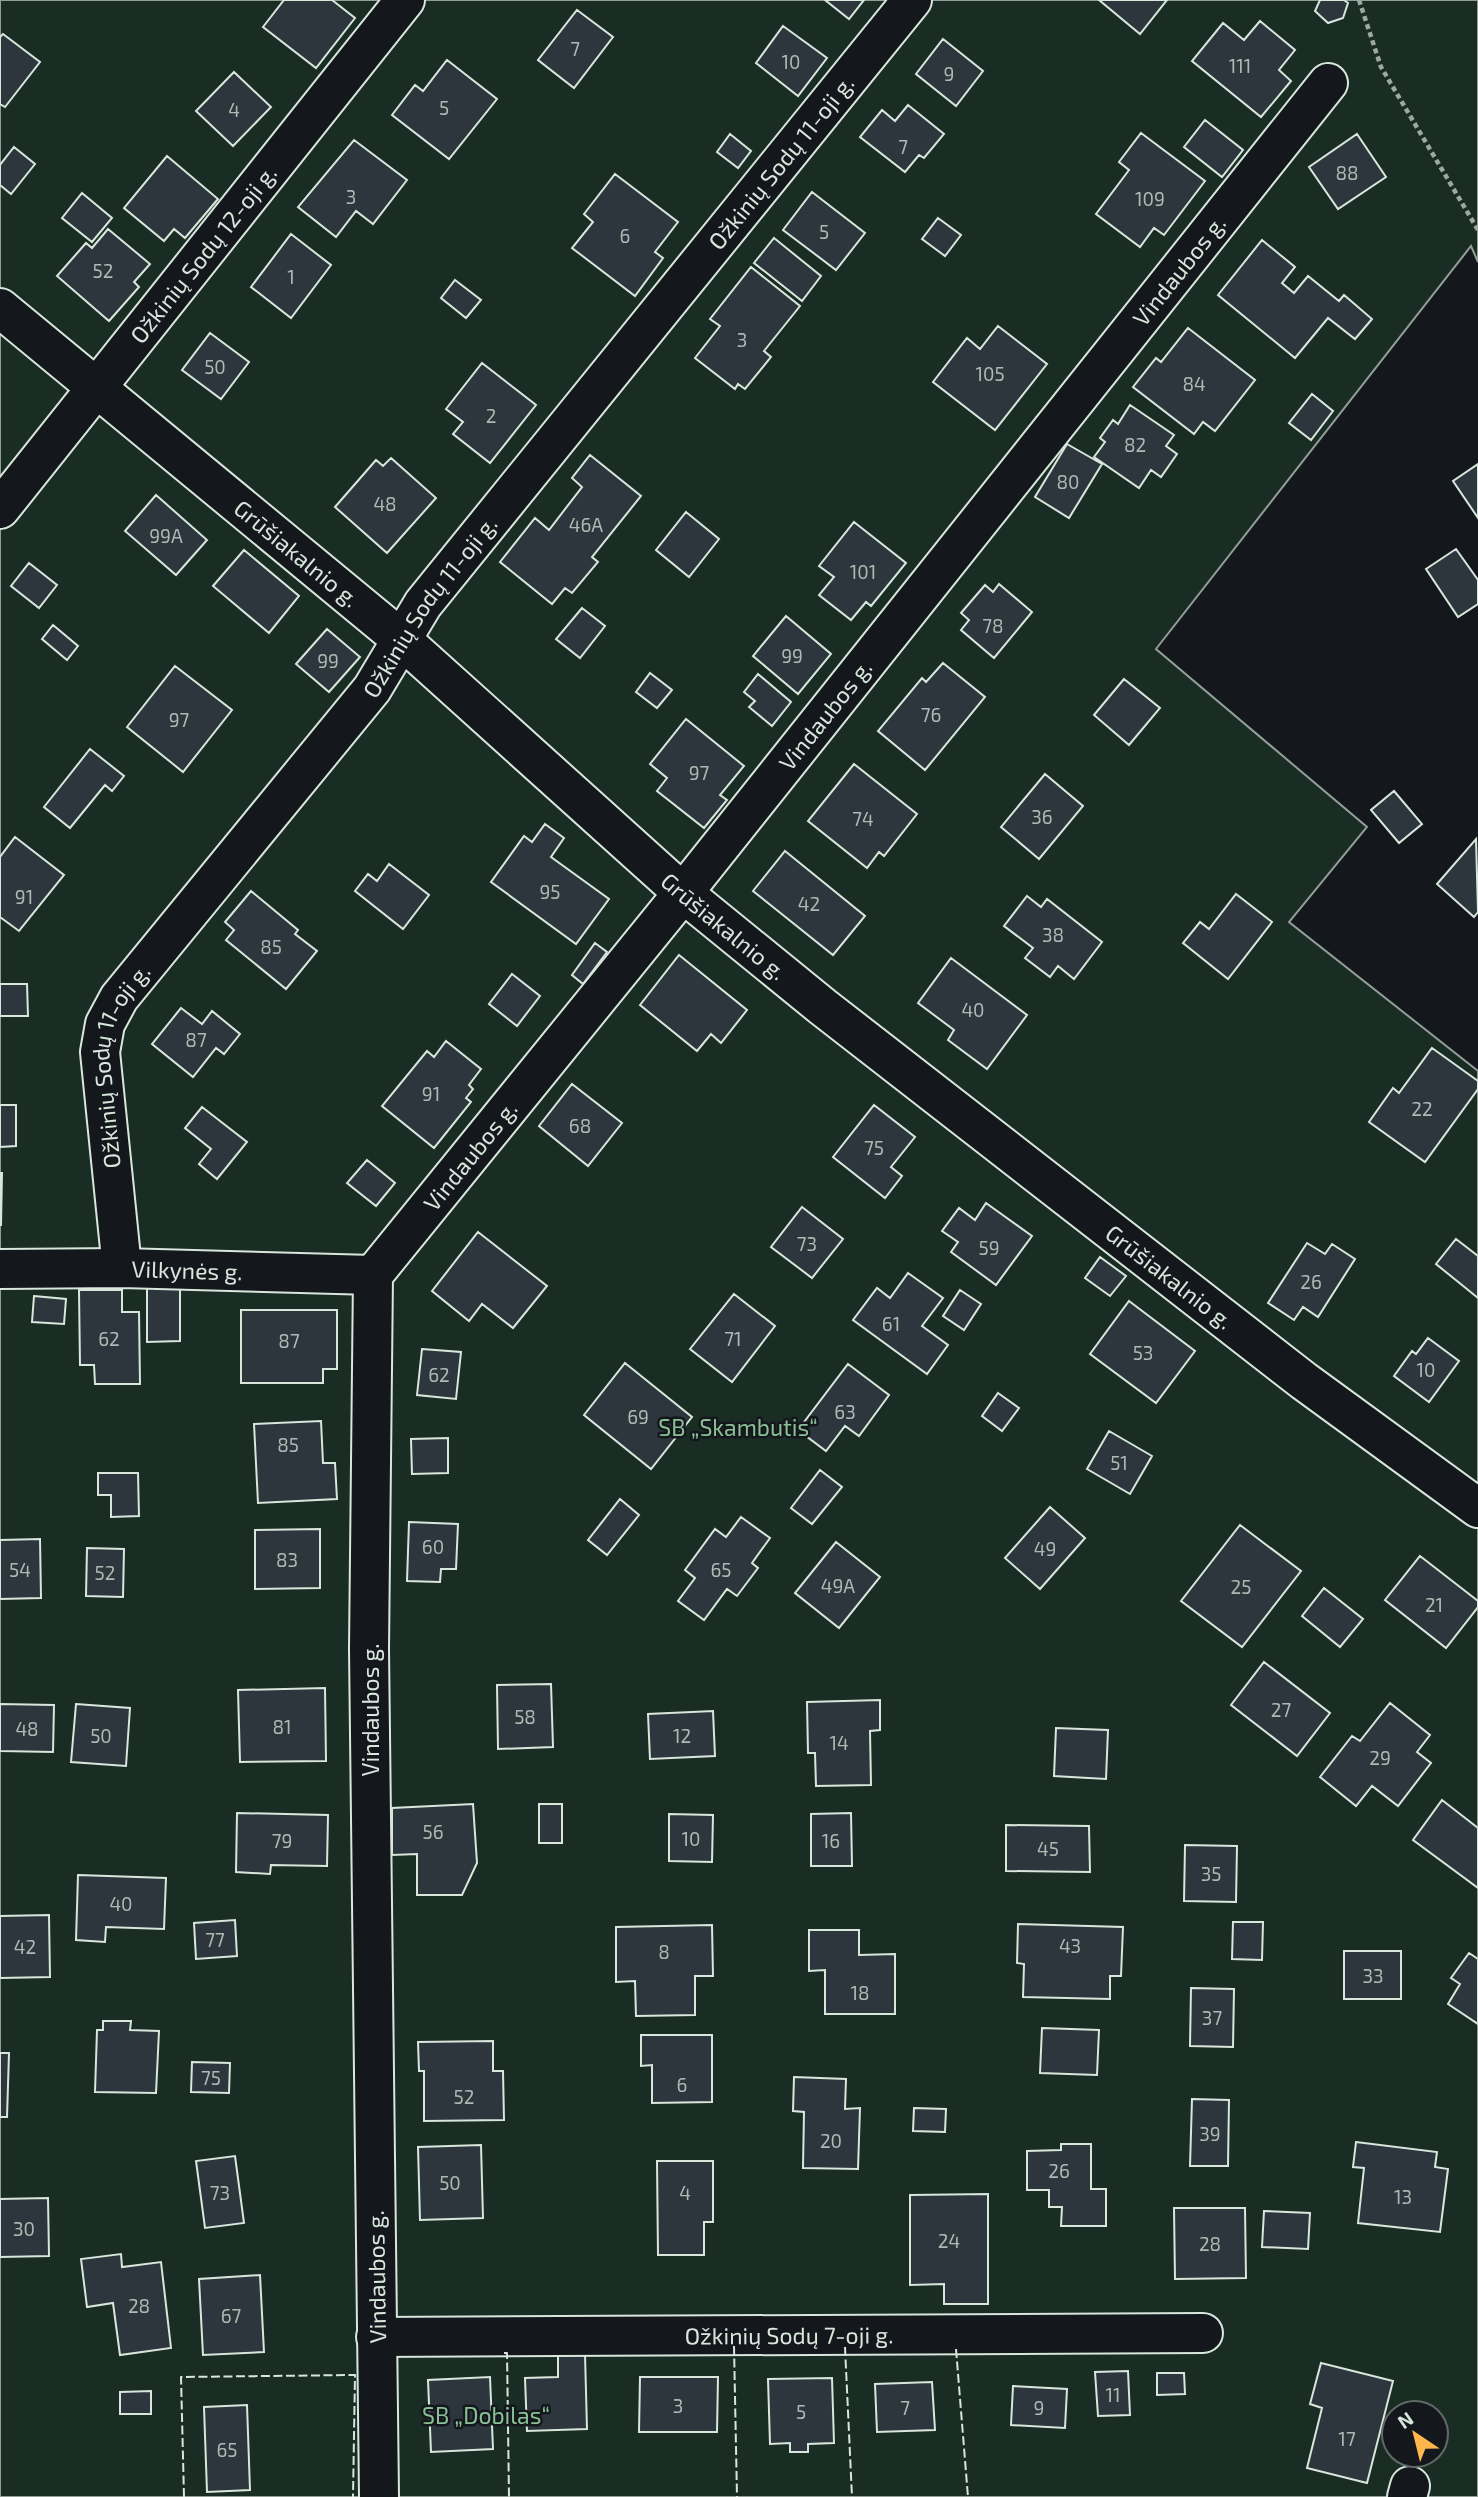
<svg xmlns="http://www.w3.org/2000/svg" width="1478" height="2497" viewBox="0 0 1478 2497" font-family="'Exo 2',sans-serif">
  <style>
    .green { fill: #1a2d24; stroke: #939e99; stroke-width: 2; fill-rule: evenodd }
    .building { fill: #2c363c; stroke: #d8e6dc; stroke-width: 2 }
    .lines { fill: none; stroke-linecap: round; stroke-linejoin: round }
    .minor-casing { stroke: #d8e6dc; stroke-width: 42 }
    .path { stroke: #9da8a2; stroke-width: 4.5; stroke-dasharray: 5 3.5; stroke-linecap: butt }
    .minor { stroke: #14181c; stroke-width: 38 }
    .fence { stroke: #d8e6dc; stroke-width: 2; stroke-dasharray: 9 3.5; stroke-linecap: butt }
    .labels { text-anchor: middle; dominant-baseline: central; stroke-width: 5; stroke-linejoin: round; paint-order: stroke }
    .number-label { font-size: 19px; fill: #adbab4 }
    .street-label { font-size: 23px; fill: #d8e6dc; stroke: #14181c }
    .park-label { font-size: 23px; fill: #8ac095; stroke: #14181c }
  </style>
  <rect width="100%" height="100%" fill="#14181c"/>
  <path class="green" d="M0,0H1478V262L1471,246L1156,649L1367,827L1289,922L1478,1071V2497H0ZM1394,2413H1436V2455H1394Z"/>
  <path class="building" d="M284,0H332L355,18L316,68L263,27Z
    M825,0H864L849,19Z
    M1099,0H1167L1140,34Z
    M1320,0H1344L1348,3L1343,18L1328,23L1315,11Z
    M577,10L613,37L574,88L538,60Z
    M1260,21L1295,50L1279,70L1291,81L1261,117L1192,61L1223,23L1244,40Z
    M783,26L827,58L798,96L756,63Z
    M3,34L40,62L5,107L0,104V37Z
    M943,39L983,71L956,106L916,74Z
    M447,60L497,99L449,159L392,115L415,85L423,91Z
    M234,72L271,107L233,146L196,111Z
    M908,105L944,134L924,158L919,155L905,172L860,137L882,110L895,121Z
    M1205,120L1243,150L1222,177L1184,147Z
    M1141,133L1205,181L1164,235L1154,228L1140,247L1096,214L1129,170L1119,162Z
    M730,134L751,151L738,168L717,152Z
    M1357,134L1386,177L1338,209L1309,167Z
    M354,140L407,180L373,224L356,211L336,237L298,207Z
    M14,147L35,164L11,194L0,185V165Z
    M167,156L218,199L185,238L174,229L164,241L124,208Z
    M615,174L678,222L655,252L663,258L635,296L572,248L593,222L584,214Z
    M812,192L865,233L836,270L783,230Z
    M82,193L112,218L92,242L62,218Z
    M938,218L961,235L945,256L922,239Z
    M108,229L150,264L134,282L139,287L109,321L57,276L86,243L92,248Z
    M291,234L331,265L291,318L251,287Z
    M774,238L821,276L802,301L754,263Z
    M1262,240L1295,267L1282,283L1294,293L1308,276L1339,301L1344,295L1372,319L1355,339L1328,318L1295,358L1218,295Z
    M751,267L800,306L764,351L771,357L745,389L738,384L735,389L695,358L720,326L710,319Z
    M455,280L481,300L466,318L441,298Z
    M998,326L1047,364L995,430L933,382L967,338L980,349Z
    M1188,328L1255,380L1215,431L1203,422L1194,434L1133,387L1156,358L1161,362Z
    M210,333L249,362L221,399L182,370Z
    M482,363L536,405L490,463L453,434L463,422L446,409Z
    M1312,394L1333,411L1311,440L1289,423Z
    M1130,405L1174,435L1166,446L1177,454L1161,477L1151,470L1139,488L1094,457L1105,442L1100,438L1113,420L1118,424Z
    M1067,444L1102,464L1069,518L1035,497Z
    M590,455L641,496L592,557L598,562L572,593L565,588L552,604L500,562L535,518L549,530L582,487L572,478Z
    M391,458L436,498L387,553L335,507L376,460L383,466Z
    M1478,464V518L1453,481Z
    M156,495L207,540L176,575L125,531Z
    M686,512L719,539L689,577L656,550Z
    M854,522L906,563L871,606L866,602L851,620L819,595L834,577L819,566Z
    M1456,549L1478,580V604L1458,617L1426,569Z
    M244,550L299,596L269,633L213,586Z
    M29,563L57,585L39,608L11,586Z
    M999,584L1032,612L994,658L961,630L969,620L961,613L985,585L993,592Z
    M582,608L605,626L580,658L556,639Z
    M786,616L831,654L798,694L753,656Z
    M53,625L78,646L67,660L42,639Z
    M327,629L360,657L329,692L296,664Z
    M943,663L985,697L925,770L878,731L922,678L926,682Z
    M175,666L232,710L183,772L127,727Z
    M650,673L672,690L657,708L636,692Z
    M758,674L791,702L772,726L749,707L755,701L744,692Z
    M1124,679L1160,708L1129,745L1094,715Z
    M686,719L744,766L720,795L727,800L704,828L657,791L667,778L650,764Z
    M90,749L124,776L112,791L105,785L70,828L44,807Z
    M854,764L917,814L884,856L879,852L867,868L808,821Z
    M1045,774L1083,806L1039,859L1001,827Z
    M1394,791L1422,824L1399,843L1371,810Z
    M545,824L564,838L551,857L609,899L576,944L491,882L524,836L532,842Z
    M15,837L64,875L19,931L0,917V857Z
    M1476,839L1478,912L1474,917L1437,884Z
    M785,851L865,916L833,955L753,891Z
    M389,864L429,895L403,929L355,891L368,874L377,881Z
    M251,891L298,930L295,934L317,951L286,989L226,940L234,930L225,922Z
    M1236,894L1272,922L1228,979L1183,943L1200,922L1209,929Z
    M1027,896L1041,907L1047,899L1102,942L1074,979L1058,966L1050,977L1025,958L1033,948L1004,926Z
    M595,943L607,952L583,984L572,975Z
    M679,955L747,1010L721,1043L711,1034L697,1051L640,1005Z
    M951,958L1027,1015L987,1069L948,1040L954,1030L918,1003Z
    M512,974L540,996L517,1026L489,1004Z
    M0,984H27L28,1016H0Z
    M181,1008L202,1024L212,1011L240,1034L224,1054L216,1048L193,1077L152,1044Z
    M446,1041L481,1069L469,1085L473,1089L466,1098L471,1102L434,1148L382,1106L427,1051L434,1057Z
    M1432,1048L1478,1081V1089L1425,1162L1369,1122L1393,1088L1399,1093Z
    M572,1084L622,1123L588,1166L539,1126Z
    M0,1105H16V1146L0,1147Z
    M874,1105L915,1137L891,1167L902,1176L885,1198L833,1157Z
    M202,1107L247,1142L217,1179L199,1164L211,1149L185,1128Z
    M367,1160L395,1183L376,1206L347,1183Z
    M0,1173H2L1,1225H0Z
    M986,1203L1032,1236L996,1285L951,1252L958,1242L942,1231L959,1208L975,1220Z
    M802,1207L843,1239L812,1278L771,1247Z
    M478,1232L547,1286L513,1328L482,1304L469,1321L432,1291Z
    M1456,1239L1478,1256V1298L1436,1264Z
    M1307,1243L1325,1254L1332,1244L1355,1259L1318,1317L1303,1307L1294,1320L1268,1303Z
    M1100,1257L1126,1276L1110,1296L1085,1278Z
    M908,1273L943,1298L922,1326L948,1345L927,1374L853,1320L877,1288L890,1298Z
    M147,1282H180V1341L147,1342Z
    M79,1290H122V1312H139L140,1384H95L94,1365H80Z
    M960,1290L981,1304L964,1330L943,1316Z
    M734,1294L775,1326L732,1382L690,1349Z
    M34,1296L66,1299L64,1324L32,1322Z
    M1129,1301L1195,1351L1156,1403L1090,1354Z
    M241,1310H337V1369H323V1383H241Z
    M1428,1338L1459,1361L1429,1402L1394,1376L1412,1351L1416,1354Z
    M422,1349L461,1352L456,1399L417,1395Z
    M625,1363L692,1417L651,1469L584,1415Z
    M848,1364L889,1395L859,1436L845,1426L826,1451L798,1430Z
    M998,1393L1019,1408L1002,1431L982,1416Z
    M321,1421L323,1463H335L337,1499L258,1503L254,1424Z
    M1109,1431L1152,1456L1130,1494L1087,1469Z
    M448,1438V1473L412,1474L411,1439Z
    M820,1470L842,1487L812,1524L791,1508Z
    M98,1473H138L139,1516L111,1517V1495H98Z
    M620,1499L639,1515L607,1555L588,1540Z
    M1050,1507L1085,1538L1040,1589L1005,1558Z
    M741,1517L770,1538L752,1563L758,1568L737,1596L727,1589L704,1620L678,1601L695,1578L685,1570L715,1529L726,1537Z
    M409,1522L458,1524L456,1569H441L440,1582L407,1581Z
    M1240,1525L1301,1571L1242,1647L1181,1601Z
    M320,1529V1588L255,1589V1530Z
    M40,1539L41,1598L0,1599V1540Z
    M836,1542L880,1577L839,1628L795,1593Z
    M87,1548L124,1549L123,1597L86,1596Z
    M1420,1556L1478,1601V1607L1446,1648L1385,1600Z
    M1324,1588L1363,1619L1340,1647L1302,1616Z
    M1264,1662L1330,1713L1297,1756L1231,1705Z
    M551,1684L553,1747L498,1749L497,1685Z
    M325,1688L326,1761L240,1762L238,1690Z
    M880,1700V1730L870,1731L871,1785L816,1786L815,1753H808L807,1702Z
    M1390,1703L1430,1735L1417,1752L1431,1763L1398,1806L1372,1786L1356,1806L1320,1777L1352,1736L1360,1741Z
    M0,1704L54,1705L53,1752L0,1751Z
    M76,1704L130,1708L126,1766L71,1762Z
    M713,1711L715,1756L650,1759L648,1714Z
    M1056,1728L1108,1730L1106,1779L1054,1776Z
    M1442,1800L1478,1828V1888L1413,1840Z
    M473,1804L477,1863L462,1895H417V1854L392,1855V1808Z
    M539,1804H562V1843H539Z
    M237,1813L328,1815L327,1866L271,1865L270,1874L236,1872Z
    M851,1813L852,1866H811V1814Z
    M669,1814L713,1815L712,1862L669,1861Z
    M1006,1825L1089,1826L1090,1872L1006,1871Z
    M1185,1845L1237,1846L1236,1902L1184,1901Z
    M78,1875L166,1878L164,1929L106,1927L105,1942L76,1940Z
    M49,1915L50,1977L0,1978V1916Z
    M235,1920L237,1956L196,1959L194,1923Z
    M1233,1922H1263L1262,1960L1232,1959Z
    M1018,1924L1123,1927L1121,1976H1110V1999L1023,1997L1024,1964L1017,1963Z
    M712,1925L713,1976H695V2015L636,2016L635,1981L616,1982V1927Z
    M809,1930H859V1955L895,1954V2014H825V1970L809,1971Z
    M1344,1951H1401V1999H1344Z
    M1469,1953L1478,1959V2024L1448,2004L1460,1984L1451,1978Z
    M1191,1988L1234,1989L1233,2047L1190,2046Z
    M103,2021H131L130,2030L159,2031L156,2093L95,2092L97,2030H103Z
    M1042,2028L1099,2030L1097,2075L1040,2073Z
    M641,2035H712V2102L652,2103V2065L641,2066Z
    M493,2041V2071H503L504,2120L424,2121V2071H419L418,2042Z
    M0,2053H9L7,2117H0Z
    M192,2062L230,2063L229,2093L191,2092Z
    M794,2077L846,2079L845,2109L860,2108L858,2169L803,2168L804,2112L793,2111Z
    M1192,2099L1229,2100L1228,2166H1190Z
    M914,2108L946,2109L945,2132L913,2131Z
    M1356,2142L1437,2152L1435,2167L1448,2169L1440,2232L1358,2223L1364,2168L1353,2167Z
    M1061,2144H1091V2189H1106V2226H1061L1062,2207H1049V2190H1027V2151L1061,2150Z
    M481,2145L483,2218L420,2220L418,2147Z
    M235,2156L244,2223L205,2228L196,2161Z
    M657,2161H713V2222H704V2255H658Z
    M988,2194V2304H944V2284L910,2285V2195Z
    M48,2198L49,2256L0,2257V2199Z
    M1174,2208H1245L1246,2278L1175,2279Z
    M1264,2211L1310,2213L1308,2249L1262,2247Z
    M121,2254L122,2267L161,2262L171,2348L120,2355L113,2303L87,2307L81,2259Z
    M260,2275L264,2352L203,2355L199,2279Z
    M585,2354L587,2429L527,2431L525,2378L558,2377V2355Z
    M1321,2363L1393,2381L1367,2483L1307,2468L1322,2408L1310,2404Z
    M1128,2371L1130,2415L1098,2416L1095,2372Z
    M1157,2373H1184L1185,2394L1157,2395Z
    M490,2377L493,2449L431,2452L428,2380Z
    M640,2377H718L717,2432H639Z
    M832,2378L834,2443L808,2444V2452H790V2443L770,2444L768,2379Z
    M932,2382L935,2430L877,2432L875,2384Z
    M1013,2386L1067,2389L1065,2428L1011,2425Z
    M151,2391V2414H120V2392Z
    M247,2405L250,2490L207,2492L204,2407Z"/>
  <g class="lines">
    <defs>
      <g id="minor">
        <path id="s1" d="M0,308L401,639L683,893L823,1007L1304,1381L1478,1508"/>
        <path id="s2" d="M0,509L405,0"/>
        <path id="s3" d="M122,1268L100,1052L105,1024L119,998L372,689L423,604L912,0"/>
        <path id="s4" d="M0,1269L122,1268L373,1275"/>
        <path id="s5" d="M376,2337L1203,2333"/>
        <path id="s6" d="M379,2497L369,1649L373,1275L683,893L1328,83"/>
        <path d="M1407,2497L1410,2486"/>
      </g>
    </defs>
    <use href="#minor" class="minor-casing"/>
    <path class="path" d="M1359,0L1381,67L1478,230"/>
    <use href="#minor" class="minor"/>
    <path class="fence" d="M734,2346L737,2497
      M845,2347L852,2497
      M956,2349L968,2497
      M504,2353H507L509,2497
      M184,2497L181,2377L355,2375L353,2497"/>
  </g>
  <g class="labels">
    <g class="number-label">
      <text x="575" y="48">7</text>
      <text x="791" y="61">10</text>
      <text x="1240" y="65">111</text>
      <text x="949" y="73">9</text>
      <text x="444" y="107">5</text>
      <text x="234" y="109">4</text>
      <text x="903" y="146">7</text>
      <text x="1347" y="172">88</text>
      <text x="351" y="196">3</text>
      <text x="1150" y="198">109</text>
      <text x="824" y="231">5</text>
      <text x="625" y="235">6</text>
      <text x="103" y="270">52</text>
      <text x="291" y="276">1</text>
      <text x="742" y="339">3</text>
      <text x="215" y="366">50</text>
      <text x="990" y="373">105</text>
      <text x="1194" y="383">84</text>
      <text x="491" y="415">2</text>
      <text x="1135" y="444">82</text>
      <text x="1068" y="481">80</text>
      <text x="385" y="503">48</text>
      <text x="586" y="524">46A</text>
      <text x="166" y="535">99A</text>
      <text x="863" y="571">101</text>
      <text x="993" y="625">78</text>
      <text x="792" y="655">99</text>
      <text x="328" y="660">99</text>
      <text x="931" y="714">76</text>
      <text x="179" y="719">97</text>
      <text x="699" y="772">97</text>
      <text x="1042" y="816">36</text>
      <text x="863" y="818">74</text>
      <text x="550" y="891">95</text>
      <text x="24" y="896">91</text>
      <text x="809" y="903">42</text>
      <text x="1053" y="934">38</text>
      <text x="271" y="946">85</text>
      <text x="973" y="1009">40</text>
      <text x="196" y="1039">87</text>
      <text x="431" y="1093">91</text>
      <text x="1422" y="1108">22</text>
      <text x="580" y="1125">68</text>
      <text x="874" y="1147">75</text>
      <text x="807" y="1243">73</text>
      <text x="989" y="1247">59</text>
      <text x="1311" y="1281">26</text>
      <text x="891" y="1323">61</text>
      <text x="109" y="1338">62</text>
      <text x="733" y="1338">71</text>
      <text x="289" y="1340">87</text>
      <text x="1143" y="1352">53</text>
      <text x="1426" y="1369">10</text>
      <text x="439" y="1374">62</text>
      <text x="845" y="1411">63</text>
      <text x="638" y="1416">69</text>
      <text x="288" y="1444">85</text>
      <text x="1119" y="1462">51</text>
      <text x="433" y="1546">60</text>
      <text x="1045" y="1548">49</text>
      <text x="287" y="1559">83</text>
      <text x="20" y="1569">54</text>
      <text x="721" y="1569">65</text>
      <text x="105" y="1572">52</text>
      <text x="838" y="1585">49A</text>
      <text x="1241" y="1586">25</text>
      <text x="1434" y="1604">21</text>
      <text x="1281" y="1709">27</text>
      <text x="525" y="1716">58</text>
      <text x="282" y="1726">81</text>
      <text x="27" y="1728">48</text>
      <text x="101" y="1735">50</text>
      <text x="682" y="1735">12</text>
      <text x="839" y="1742">14</text>
      <text x="1380" y="1757">29</text>
      <text x="433" y="1831">56</text>
      <text x="691" y="1838">10</text>
      <text x="282" y="1840">79</text>
      <text x="831" y="1840">16</text>
      <text x="1048" y="1848">45</text>
      <text x="1211" y="1873">35</text>
      <text x="121" y="1903">40</text>
      <text x="215" y="1939">77</text>
      <text x="1070" y="1945">43</text>
      <text x="25" y="1946">42</text>
      <text x="664" y="1951">8</text>
      <text x="1373" y="1975">33</text>
      <text x="860" y="1992">18</text>
      <text x="1212" y="2017">37</text>
      <text x="211" y="2077">75</text>
      <text x="682" y="2084">6</text>
      <text x="464" y="2096">52</text>
      <text x="1210" y="2133">39</text>
      <text x="831" y="2140">20</text>
      <text x="1059" y="2170">26</text>
      <text x="450" y="2182">50</text>
      <text x="220" y="2192">73</text>
      <text x="685" y="2192">4</text>
      <text x="1403" y="2196">13</text>
      <text x="24" y="2228">30</text>
      <text x="949" y="2240">24</text>
      <text x="1210" y="2243">28</text>
      <text x="139" y="2305">28</text>
      <text x="231" y="2315">67</text>
      <text x="1113" y="2394">11</text>
      <text x="678" y="2405">3</text>
      <text x="905" y="2407">7</text>
      <text x="1039" y="2407">9</text>
      <text x="801" y="2411">5</text>
      <text x="1347" y="2438">17</text>
      <text x="227" y="2449">65</text>
    </g>
    <g class="street-label">
      <text stroke="none"><textPath href="#s3" startOffset="1342">Ožkinių Sodų 11-oji g.</textPath></text>
      <text stroke="none"><textPath href="#s2" startOffset="326">Ožkinių Sodų 12-oji g.</textPath></text>
      <text stroke="none"><textPath href="#s6" startOffset="2510">Vindaubos g.</textPath></text>
      <text stroke="none"><textPath href="#s1" startOffset="385">Grūšiakalnio g.</textPath></text>
      <text stroke="none"><textPath href="#s3" startOffset="775">Ožkinių Sodų 11-oji g.</textPath></text>
      <text stroke="none"><textPath href="#s6" startOffset="1942">Vindaubos g.</textPath></text>
      <text stroke="none"><textPath href="#s1" startOffset="952">Grūšiakalnio g.</textPath></text>
      <text stroke="none"><textPath href="#s3" startOffset="208">Ožkinių Sodų 11-oji g.</textPath></text>
      <text stroke="none"><textPath href="#s6" startOffset="1376">Vindaubos g.</textPath></text>
      <text stroke="none"><textPath href="#s4" startOffset="187">Vilkynės g.</textPath></text>
      <text stroke="none"><textPath href="#s1" startOffset="1519">Grūšiakalnio g.</textPath></text>
      <text transform="translate(370 1710) rotate(-90)">Vindaubos g.</text>
      <text transform="translate(376 2277) rotate(-91)">Vindaubos g.</text>
      <text stroke="none"><textPath href="#s5" startOffset="413">Ožkinių Sodų 7-oji g.</textPath></text>
    </g>
    <g class="park-label">
      <text x="738" y="1427">SB „Skambutis“</text>
      <text x="486" y="2415">SB „Dobilas“</text>
    </g>
  </g>
  <g transform="translate(1415 2434) rotate(325)"><circle r="33" fill="#14181c" stroke="#626a69" stroke-width="2"/>
  <path d="M0-5L12 26L0 18L-12 26Z" fill="#ffb74d"/>
  <text y="-10" font-size="19" font-weight="bold" text-anchor="middle" fill="#d8e6dc">N</text>
  </g>
</svg>
